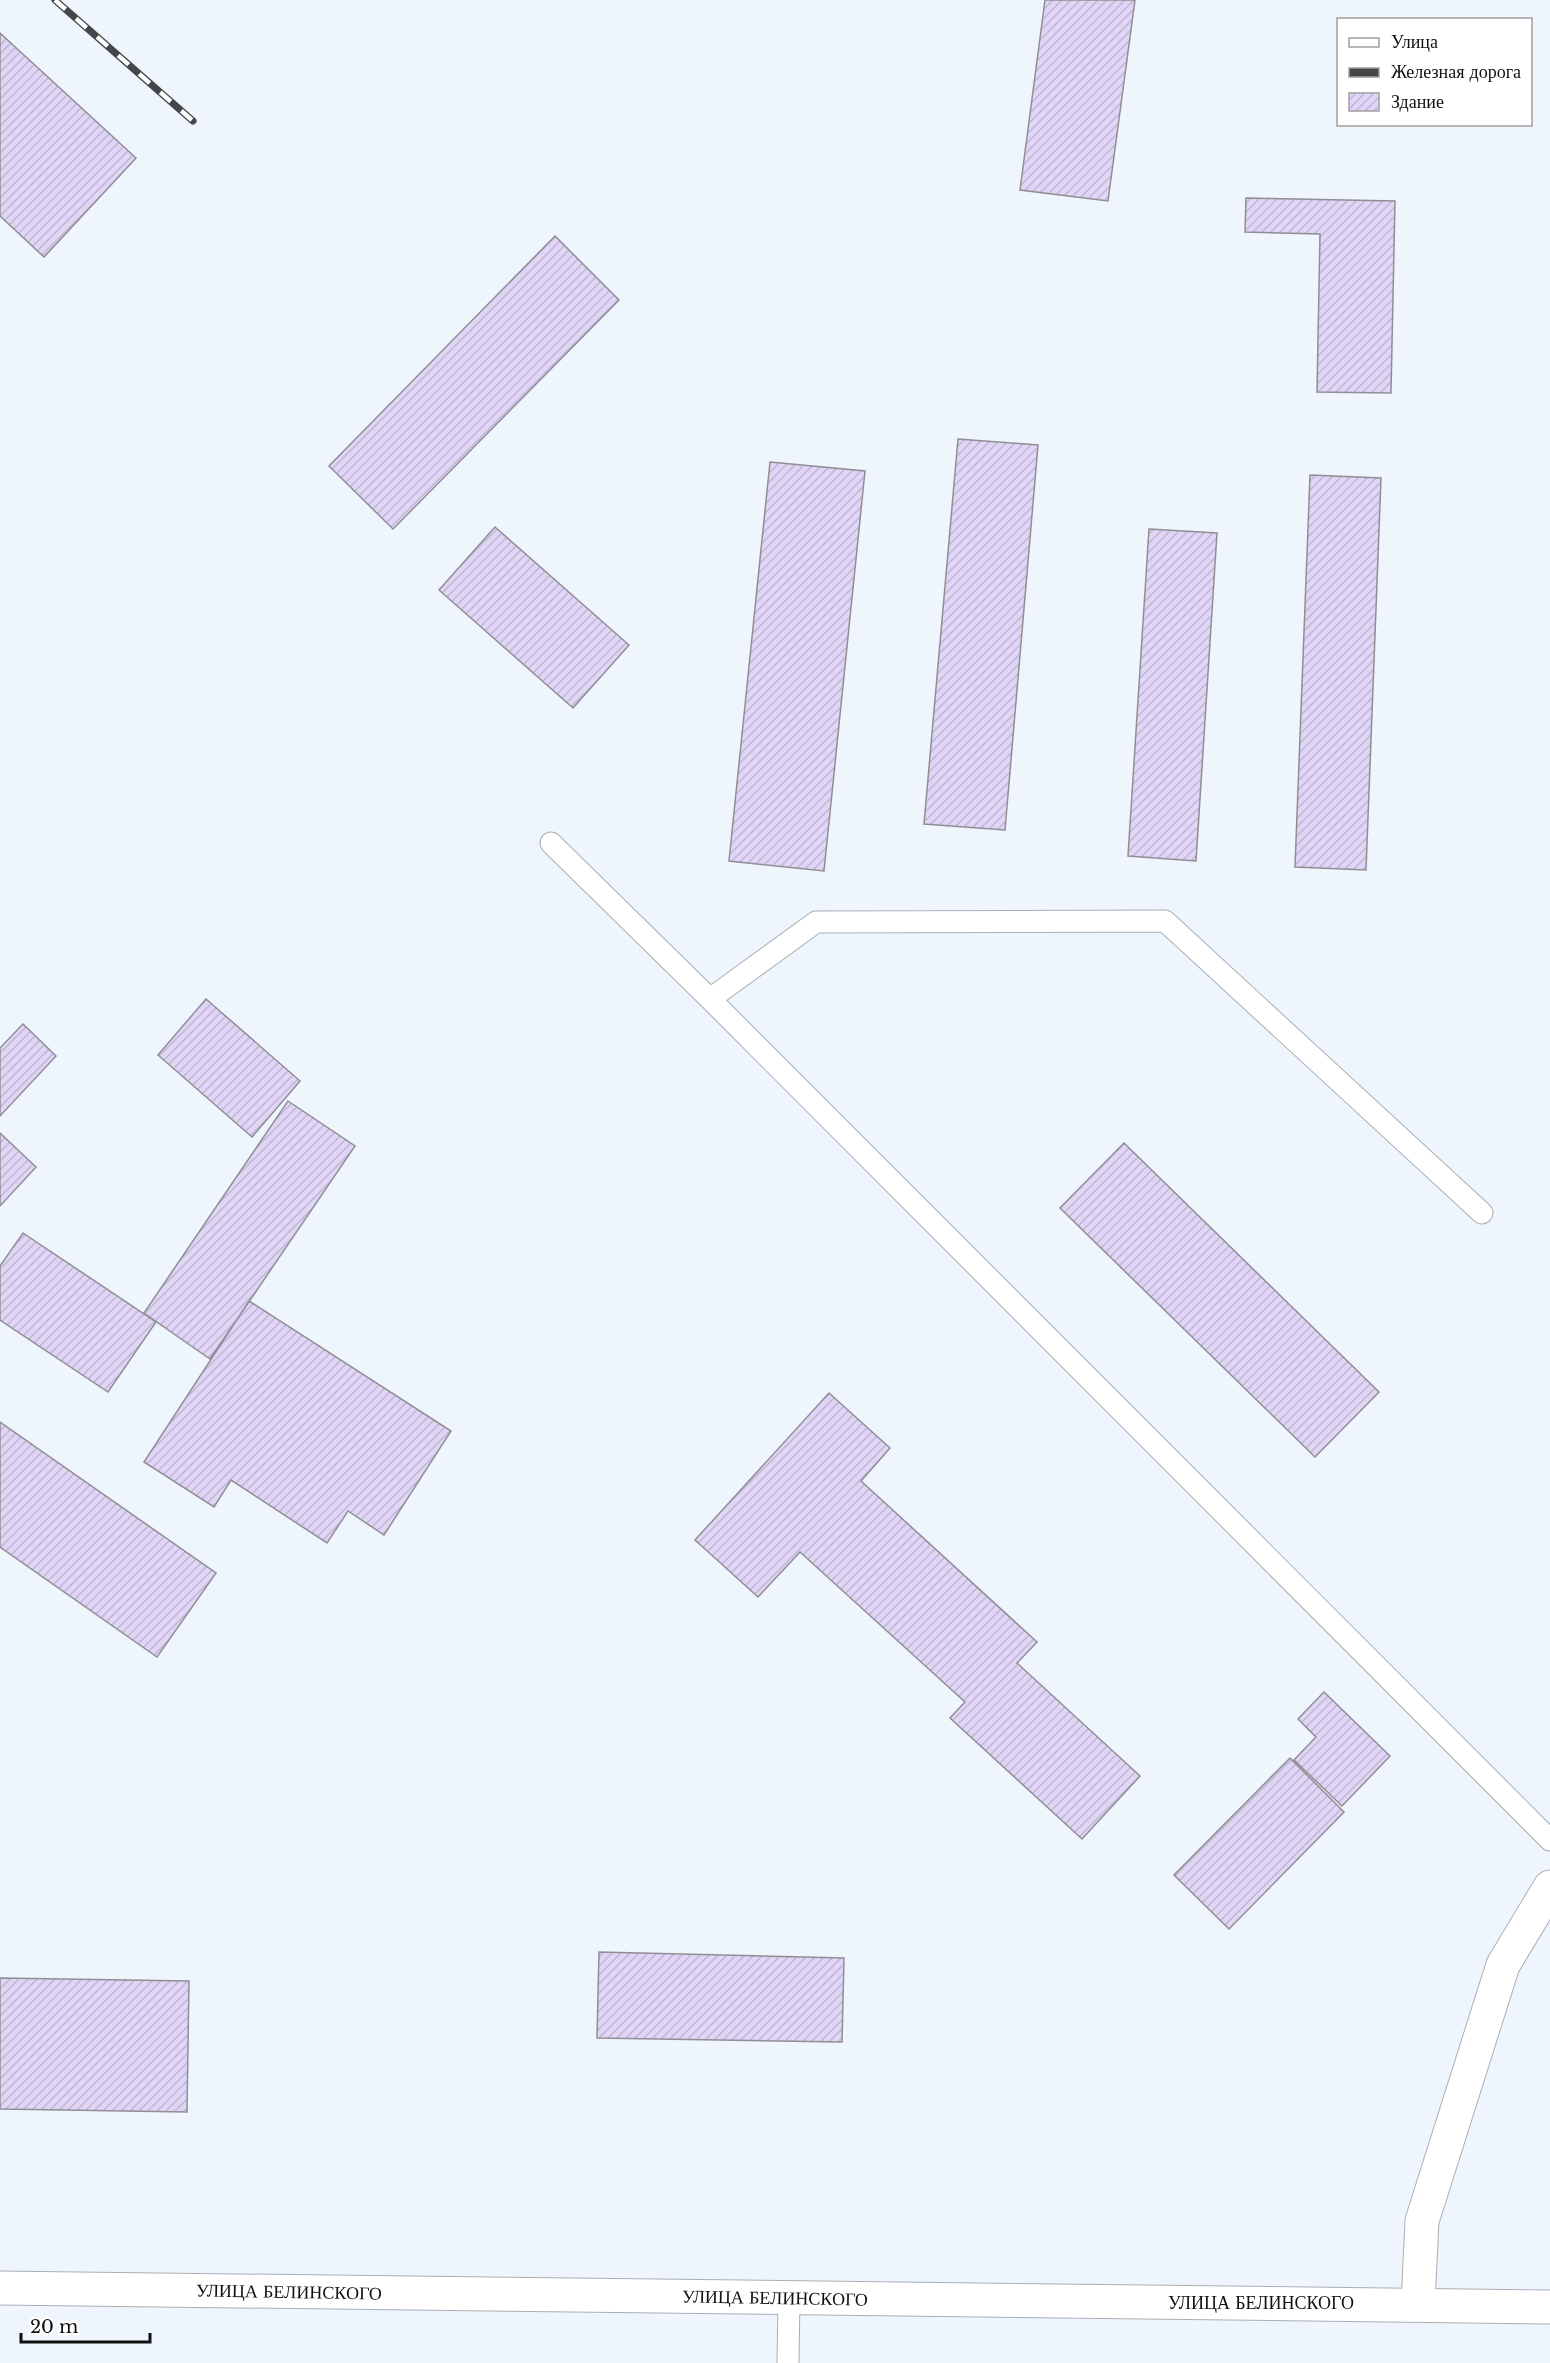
<svg xmlns="http://www.w3.org/2000/svg" width="1550" height="2363" viewBox="0 0 1550 2363" font-family="'Libre Baskerville',serif">
  <style>
    .building { fill: url(#building-hatch); stroke: #908e95; stroke-width: 1.5 }
    .lines { fill: none; stroke-linecap: round; stroke-linejoin: round }
    .service-casing { stroke: #a9afb5; stroke-width: 23 }
    .minor-casing { stroke: #a9afb5; stroke-width: 35 }
    .tertiary-casing { stroke: #a9afb5; stroke-width: 35 }
    .service { stroke: #fff; stroke-width: 21 }
    .minor { stroke: #fff; stroke-width: 33 }
    .tertiary { stroke: #fff; stroke-width: 33 }
    .rail-casing { stroke: #44474a; stroke-width: 7 }
    .rail { stroke: #fff; stroke-width: 4.5; stroke-dasharray: 14; stroke-linecap: butt }
    .labels { text-anchor: middle; dominant-baseline: central; stroke-width: 4.5; stroke-linejoin: round; paint-order: stroke }
    .street-label { font-size: 18px; fill: #0e1012; stroke: #fff }
  </style>
  <defs>
    <pattern id="building-hatch" width="6" height="6" patternUnits="userSpaceOnUse" patternTransform="scale(1.5)"><rect width="6" height="6" fill="#e0d5f6"/><path d="M-1 1l2-2M0 6l6-6M5 7l2-2" fill="none" stroke="#bfb6d2"/></pattern>
  </defs>
  <rect width="100%" height="100%" fill="#eff5fc"/>
  <path class="building" d="M1045,0H1135L1108,201L1020,190Z
    M0,33L136,158L44,257L0,216Z
    M1246,198L1395,201L1391,393L1317,392L1320,234L1245,232Z
    M555,236L619,300L393,529L329,466Z
    M958,439L1038,445L1005,830L924,824Z
    M770,462L865,471L824,871L729,861Z
    M1310,475L1381,478L1366,870L1295,867Z
    M495,527L629,645L573,708L439,590Z
    M1149,529L1217,533L1196,861L1128,856Z
    M206,999L300,1081L252,1137L158,1055Z
    M23,1024L56,1056L0,1116V1048Z
    M288,1101L355,1146L210,1359L144,1313Z
    M0,1133L36,1167L0,1206Z
    M1124,1143L1379,1392L1315,1457L1060,1208Z
    M23,1233L156,1322L108,1392L0,1320V1266Z
    M249,1301L451,1431L384,1535L348,1511L327,1543L231,1480L214,1507L144,1462Z
    M829,1393L890,1448L861,1481L1037,1642L1017,1663L1140,1776L1082,1839L950,1718L965,1702L800,1552L758,1597L695,1540Z
    M0,1422L216,1573L157,1657L0,1547Z
    M1324,1692L1390,1756L1342,1806L1294,1760L1316,1737L1298,1719Z
    M1290,1758L1344,1812L1229,1929L1174,1875Z
    M599,1952L844,1958L842,2042L597,2038Z
    M0,1978L189,1981L187,2112L0,2109Z"/>
  <g class="lines">
    <defs>
      <path id="service" d="M551,843L710,999L1550,1840
        M710,999L816,922L1165,921L1482,1213
        M788,2363L789,2299"/>
      <path id="minor" d="M1418,2304L1422,2221L1503,1965L1550,1887"/>
      <path id="tertiary" d="M0,2288L1550,2307"/>
    </defs>
    <use href="#service" class="service-casing"/>
    <use href="#minor" class="minor-casing"/>
    <use href="#tertiary" class="tertiary-casing"/>
    <use href="#service" class="service"/>
    <use href="#minor" class="minor"/>
    <use href="#tertiary" class="tertiary"/>
    <defs>
      <path id="rail" d="M55,0L193,121"/>
    </defs>
    <use href="#rail" class="rail-casing"/>
    <use href="#rail" class="rail"/>
  </g>
  <g class="labels">
    <g class="street-label">
      <text transform="translate(289 2292) rotate(1)">УЛИЦА БЕЛИНСКОГО</text>
      <text transform="translate(775 2298) rotate(1)">УЛИЦА БЕЛИНСКОГО</text>
      <text x="1261" y="2303">УЛИЦА БЕЛИНСКОГО</text>
    </g>
  </g>
  <rect x="1337" y="18" width="195" height="108" fill="#ffffff" stroke="#9f9fa0" stroke-width="1.5"/>
  <rect x="1349" y="38" width="30" height="9" fill="#ffffff" stroke="#9f9fa0" stroke-width="1.5"/>
  <text x="1391" y="48" font-size="18" fill="#0e1012">Улица</text>
  <rect x="1349" y="68" width="30" height="9" fill="#44474a" stroke="#9f9fa0" stroke-width="1.5"/>
  <text x="1391" y="78" font-size="18" fill="#0e1012">Железная дорога</text>
  <rect x="1349" y="93" width="30" height="18" fill="url(#building-hatch)" stroke="#9f9fa0" stroke-width="1.5"/>
  <text x="1391" y="108" font-size="18" fill="#0e1012">Здание</text>
  <path d="M21 2333v9h129v-9" fill="none" stroke="#0e1012" stroke-width="3"/>
  <text x="30" y="2333" font-size="18" fill="#0e1012" stroke="#ffffff" stroke-width="4.5" paint-order="stroke">20 m</text>
</svg>
